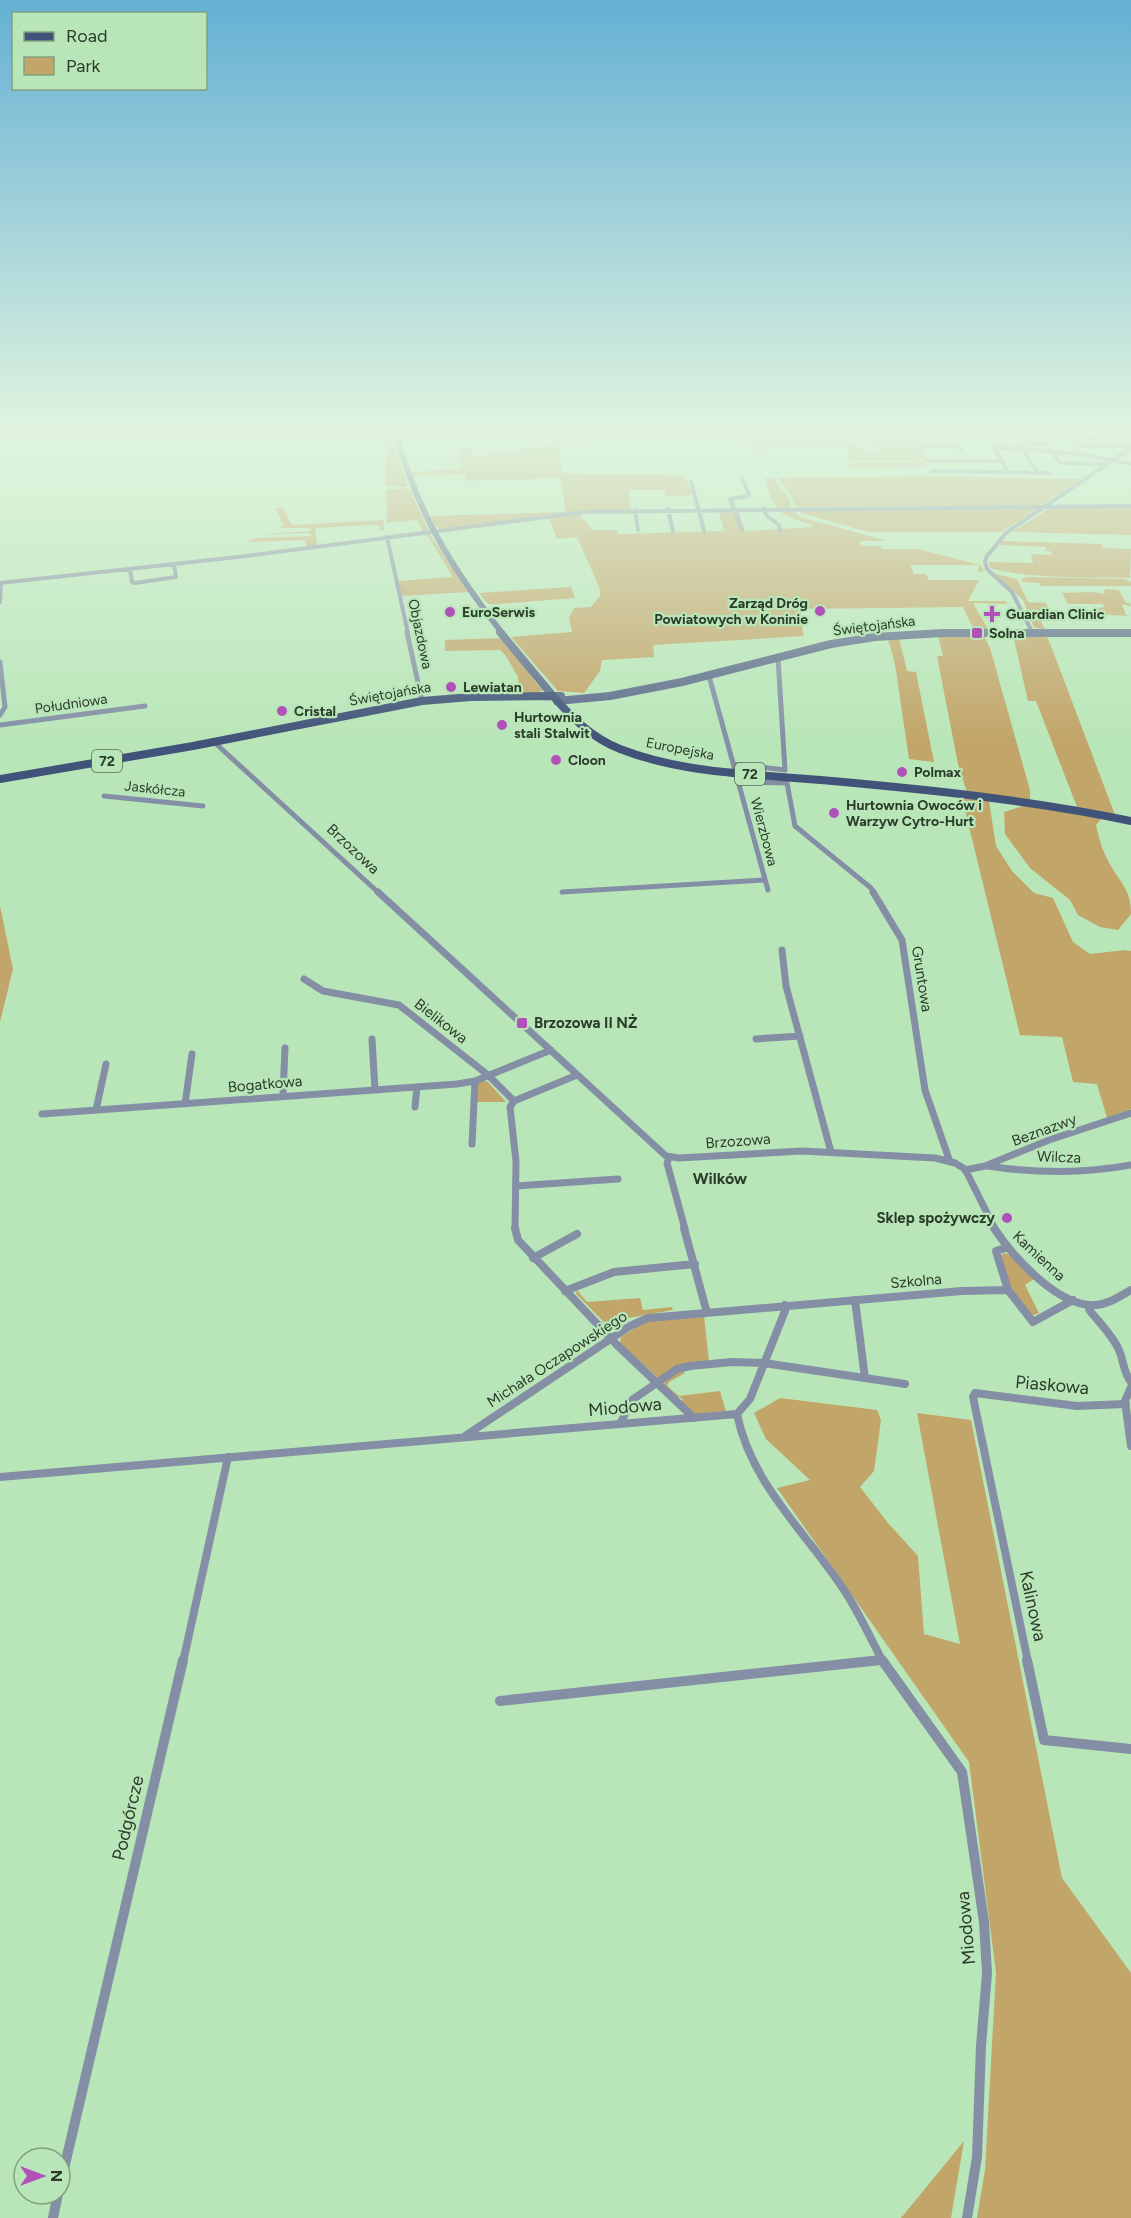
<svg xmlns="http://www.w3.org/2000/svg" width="1131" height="2218" viewBox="0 0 1131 2218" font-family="Figtree,sans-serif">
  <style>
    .green { fill: #c2a569 }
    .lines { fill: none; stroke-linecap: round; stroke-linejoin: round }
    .street-far4 { stroke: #848fa5; stroke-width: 4 }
    .street-far3 { stroke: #848fa5; stroke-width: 5 }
    .street-far2 { stroke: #848fa5; stroke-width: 7 }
    .street-far1 { stroke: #848fa5; stroke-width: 8 }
    .street { stroke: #848fa5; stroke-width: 10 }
    .secondary-far1 { stroke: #5d6c8b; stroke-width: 6 }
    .secondary { stroke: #5d6c8b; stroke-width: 8 }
    .primary { stroke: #415378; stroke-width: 8 }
    .poi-dot { fill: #b050b8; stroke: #b9e6b8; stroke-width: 2 }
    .labels { text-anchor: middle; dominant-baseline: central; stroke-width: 4.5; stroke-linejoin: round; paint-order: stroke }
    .far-poi-label { font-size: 14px; font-weight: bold; fill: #2b3c2a; stroke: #b9e6b8; text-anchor: start }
    .far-street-label { font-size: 14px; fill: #2b3c2a; stroke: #b9e6b8 }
    .shield { fill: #b9e6b8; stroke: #566f55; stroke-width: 1.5 }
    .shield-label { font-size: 14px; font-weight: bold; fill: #2b3c2a }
    .street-label { font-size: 15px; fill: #2b3c2a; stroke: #b9e6b8 }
    .poi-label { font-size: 15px; font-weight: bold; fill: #2b3c2a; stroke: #b9e6b8; text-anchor: start }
    .neighbourhood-label { font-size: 16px; font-weight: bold; fill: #2b3c2a; stroke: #b9e6b8 }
    .near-street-label { font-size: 18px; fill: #2b3c2a; stroke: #b9e6b8 }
  </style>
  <rect width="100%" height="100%" fill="#b9e6b8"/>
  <path class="green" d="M743,430H790L792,435L757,436L763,441L768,454H751L755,451L753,445H748Z
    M392,435L396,450H393L396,451L408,486L406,487L386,486V451L393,450L386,449L388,436Z
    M554,436H558L559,445L612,446L559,447L562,472L571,474L684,475L693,495L666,496L664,490H629L631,510L589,511L440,530L434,524L430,516L566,512L560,478L466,481L465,474L413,476L411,472L461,469L458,448L472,447L473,457L491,456L490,453L521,452L520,447L554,446Z
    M763,436L838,437L843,443L863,448L865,453L877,452L868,437H913L919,447L911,449L921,448L927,460L925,462L927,466L850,468L849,464L855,463H911L915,460H842L849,453L848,449L840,446H768Z
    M936,476L1081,479L1041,505L798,507L795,505L789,492L778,478Z
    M765,478H775C778,491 789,490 791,507L779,508L792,510L800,517L888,541H859L861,546H880L882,549H917L981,565L984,572H978L979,565H910L914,574H926L929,580H979L968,601H1006L1007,604L973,603L988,629L998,631L974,630L963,607L802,609V613L799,614L804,636L653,645L654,657L602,660L600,671L584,693L558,691L511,637L572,632L569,618L574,608L591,607L600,596V589L577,537L557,539L549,518L580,513L583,520L586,521L592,530H617L618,534L724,531L718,510H738L744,529L746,531L813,527L811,524C777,515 775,512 765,478Z
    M406,488L410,491L431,536L468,592L401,596L398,581L453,577L427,535L391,538L390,535L423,531L417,520L387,523L386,490Z
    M1131,507V535L1012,532L1050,508Z
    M275,508H283L292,525L384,520V530H379V525H370L315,528L317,545L307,547L305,540L245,542L257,538L312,536L309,533L249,535L311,531L310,528H277L284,526Z
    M1037,509L1001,532H868L801,513L800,510Z
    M1000,541L1101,544L1103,548L1131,549L1130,578C1084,577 1030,579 990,568L989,562L1033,563L1031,554L1052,555L1050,551H1046V547L997,545Z
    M995,574L1017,579L1028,602L1046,603L1052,617L1040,619L1045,630L1034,627L1023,600Z
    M1028,577L1124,579L1131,582V586H1040L1039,583L1023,582L1021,579Z
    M571,587L575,598L498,604H488L479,593Z
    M1106,589L1119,590L1126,603H1130L1131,606L1122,604L1126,615L1131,616L1109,615L1111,612L1108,615H1102L1098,608L1104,607L1103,604H1068L1062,593L1091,592L1094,597L1092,592L1105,594L1104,591Z
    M938,635L984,636L990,648L1030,790V800L967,792L958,764L937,656H943Z
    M1013,635H1040L1048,638L1115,815L1077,807L1036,701H1028Z
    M502,638L537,684L543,690L538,693L519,694L518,677L506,656L500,650L445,651V640Z
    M899,638L907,671L916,672L934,762L909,759L895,664L888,639Z
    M962,798L989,801L996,846L1012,871L1034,893L1053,898L1073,942L1090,954L1125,950L1131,951V1109L1107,1118L1097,1084L1073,1082L1062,1037L1020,1035Z
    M1026,805L1101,819L1096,825C1099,839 1103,853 1111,866C1122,885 1131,890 1131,914L1118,930L1100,927L1078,915L1070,900L1030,868L1005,834L1004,812Z
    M0,906L13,969L0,1022Z
    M483,1080L488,1082L506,1102H477V1084Z
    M1004,1253L1008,1254L1034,1279L1025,1285L1039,1313L1031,1316L1012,1292L1001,1256Z
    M577,1290L587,1302L640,1298L643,1310L672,1307L673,1310L629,1318L611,1329L576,1294Z
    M704,1315L709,1362L658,1378L620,1343L621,1337L646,1321Z
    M681,1370L685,1373L669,1382L667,1386L679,1396L720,1391L726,1412L696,1415L681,1401L683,1400L680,1397L678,1398L664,1385L666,1380Z
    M780,1398L877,1410L881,1420L874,1471L860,1487L888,1523L918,1556L924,1634L960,1644L917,1413L971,1420L1062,1878L1131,1973V2218H977L985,2170L996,1973L969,1762L777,1488L810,1480L766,1439L754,1413Z
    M964,2141L951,2218H901Z"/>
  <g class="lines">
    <path class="street-far4" d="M983,430L994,447L1080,454L1131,464
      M984,431L1093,432
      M553,436H913L910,430
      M935,436H986
      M1072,437L1097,438
      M1076,445L1131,446
      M923,447H940L932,430
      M940,447H960L962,450
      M994,447L1007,471
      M927,461H1001
      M932,471L1050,473
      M1037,472L1019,443L1047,444L1060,463L1106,464
      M691,481L704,531
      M763,508L767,516L779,525L780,530
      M668,509L673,531
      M635,510L638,530
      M742,529L730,499L749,496L743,479
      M387,537L408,633
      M130,569L132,582L135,583L176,577L174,564
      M0,583L247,556L584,512L1131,506
      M0,602L1,583
      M1032,632L1012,592L987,569L985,561L987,556L1007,532L1131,448"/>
    <path class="street-far3" d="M407,632L422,701
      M0,662L5,707L0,715
      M709,676L768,890
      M0,725L145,706
      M214,742L380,894
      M733,764L785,770L778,658
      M739,782L787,783L795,826L871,888L874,894
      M104,796L203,806
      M562,892L765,880"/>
    <path class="street-far2" d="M378,892L666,1156L679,1158L802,1151L935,1158L955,1163L965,1169L995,1229
      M873,892L902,940L925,1090L950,1162
      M782,950L786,986L831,1152
      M304,979L323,991L399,1005L488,1075L514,1101
      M372,1039L375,1090
      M756,1039L800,1036
      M283,1096L285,1048
      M185,1104L192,1054
      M415,1107L417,1087
      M96,1110L106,1064
      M42,1114L457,1084L475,1081L551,1050
      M472,1144L475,1081
      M669,1158L667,1163L685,1229
      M987,1166C1035,1173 1083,1174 1131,1165
      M965,1170L985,1166L1049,1140L1131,1113
      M516,1186L618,1179
      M515,1229L516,1161L510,1107L514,1101L577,1075"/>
    <path class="street-far1" d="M515,1228L518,1240L618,1346L694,1418
      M684,1228L707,1313
      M994,1228C1013,1257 1059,1308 1096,1305C1109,1304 1120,1296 1131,1290
      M1008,1247L996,1251L1008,1290
      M533,1258L577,1234
      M565,1291L614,1272L695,1264
      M855,1300L865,1378
      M1088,1305L1090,1311C1100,1323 1113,1336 1119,1350C1124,1362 1123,1372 1131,1382
      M1131,1387L1125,1401L1131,1446
      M737,1414L750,1399L785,1311V1305
      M620,1424L632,1400L677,1369L690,1366L732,1362L764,1363L905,1384
      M465,1436L630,1326L648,1318L962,1291L1008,1290L1033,1322L1073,1300
      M0,1477L737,1414C751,1485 808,1534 846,1593C860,1615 871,1639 883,1662
      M183,1662L228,1457
      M867,1662L882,1660
      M1028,1662L973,1397L975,1393L1077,1406L1126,1404"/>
    <path class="street" d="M882,1660L962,1772L984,1922L987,1973L981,2046L977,2157L967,2218
      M1027,1660L1044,1740L1131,1749
      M500,1701L881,1660
      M60,2186L183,1660
      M53,2218L58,2194"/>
    <path class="secondary-far1" d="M395,430C416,511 451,567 502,633
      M1124,430L1131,433
      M940,633H1131"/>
    <path class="secondary" d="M500,632L553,696H561
      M557,701L610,696L682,682L831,644L875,637L943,633H1131"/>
    <path class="primary" d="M0,779L193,746L422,701L471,697L553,696C572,718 592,738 620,749C684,774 754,774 821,780C925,789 1029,800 1131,821"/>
  </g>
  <linearGradient id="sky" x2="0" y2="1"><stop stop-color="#64b0d4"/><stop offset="0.58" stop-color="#e0f4df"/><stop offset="1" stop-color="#e0f4df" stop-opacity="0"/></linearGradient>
  <rect width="1131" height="741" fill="url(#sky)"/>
  <g class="poi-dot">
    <circle cx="820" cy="611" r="6"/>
    <circle cx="450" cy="612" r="6"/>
    <path d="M989 605h6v6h6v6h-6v6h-6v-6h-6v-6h6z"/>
    <rect x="971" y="627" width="12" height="12" rx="3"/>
    <circle cx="451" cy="687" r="6"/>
    <circle cx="282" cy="711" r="6"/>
    <circle cx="502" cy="725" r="6"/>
    <circle cx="556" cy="760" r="6"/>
    <circle cx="902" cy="772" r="6"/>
    <circle cx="834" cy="813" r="6"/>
    <rect x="516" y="1017" width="12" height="12" rx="3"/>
    <circle cx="1007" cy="1218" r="6"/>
  </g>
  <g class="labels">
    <g class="far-poi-label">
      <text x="808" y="603" text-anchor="end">Zarząd Dróg<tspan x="808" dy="16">Powiatowych w Koninie</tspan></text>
      <text x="462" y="612">EuroSerwis</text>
      <text x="1006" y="614">Guardian Clinic</text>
      <text x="989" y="633">Solna</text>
      <text x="463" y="687">Lewiatan</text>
      <text x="294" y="711">Cristal</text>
      <text x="514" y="717">Hurtownia<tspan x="514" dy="16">stali Stalwit</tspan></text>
      <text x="568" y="760">Cloon</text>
      <text x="914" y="772">Polmax</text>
      <text x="846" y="805">Hurtownia Owoców i<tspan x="846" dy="16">Warzyw Cytro-Hurt</tspan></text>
    </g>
    <g class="far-street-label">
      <text transform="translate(874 626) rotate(-7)">Świętojańska</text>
      <text transform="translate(420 634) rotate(78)">Objazdowa</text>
      <text transform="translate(390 694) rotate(-10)">Świętojańska</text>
      <text transform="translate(71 704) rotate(-8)">Południowa</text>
      <text transform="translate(680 749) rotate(11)">Europejska</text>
      <text transform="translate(155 789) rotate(6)">Jaskółcza</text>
      <text transform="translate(764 832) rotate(75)">Wierzbowa</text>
    </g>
    <g class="shield">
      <rect x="92" y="750" width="30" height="22" rx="4.5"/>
      <rect x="735" y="763" width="30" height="22" rx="4.5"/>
    </g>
    <g class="shield-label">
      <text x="107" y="761">72</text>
      <text x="750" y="774">72</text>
    </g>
    <g class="street-label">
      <text transform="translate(353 849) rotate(43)">Brzozowa</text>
      <text transform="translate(922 979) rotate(81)">Gruntowa</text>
      <text transform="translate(441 1021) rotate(38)">Bielikowa</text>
      <text transform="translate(265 1084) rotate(-5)">Bogatkowa</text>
      <text transform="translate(1044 1130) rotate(-20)">Beznazwy</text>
      <text transform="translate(738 1141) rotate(-4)">Brzozowa</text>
      <text transform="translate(1059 1157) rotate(2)">Wilcza</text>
      <text transform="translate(1039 1256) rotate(43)">Kamienna</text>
      <text transform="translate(916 1281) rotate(-5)">Szkolna</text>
      <text transform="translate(557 1359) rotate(-33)">Michała Oczapowskiego</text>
    </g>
    <g class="poi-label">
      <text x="534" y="1023">Brzozowa II NŻ</text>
      <text x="995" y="1218" text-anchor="end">Sklep spożywczy</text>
    </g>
    <g class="neighbourhood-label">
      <text x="720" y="1178">Wilków</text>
    </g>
    <g class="near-street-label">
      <text transform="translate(1052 1385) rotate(5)">Piaskowa</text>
      <text transform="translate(625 1407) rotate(-5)">Miodowa</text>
      <text transform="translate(1033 1606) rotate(78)">Kalinowa</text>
      <text transform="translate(128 1818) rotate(-77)">Podgórcze</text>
      <text transform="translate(966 1928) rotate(-95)">Miodowa</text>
    </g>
  </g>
  <rect x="12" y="12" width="195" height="78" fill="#b9e6b8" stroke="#80a27f" stroke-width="1.5"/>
  <rect x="24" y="32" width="30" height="9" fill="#415378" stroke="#80a27f" stroke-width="1.5"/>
  <text x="66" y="42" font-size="18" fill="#2b3c2a">Road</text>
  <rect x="24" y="57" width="30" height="18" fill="#c2a569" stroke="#80a27f" stroke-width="1.5"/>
  <text x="66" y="72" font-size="18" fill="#2b3c2a">Park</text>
  <g transform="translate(42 2176) rotate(90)"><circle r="28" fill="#b9e6b8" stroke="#80a27f" stroke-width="1.5"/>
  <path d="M0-4.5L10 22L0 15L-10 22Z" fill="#b050b8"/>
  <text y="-9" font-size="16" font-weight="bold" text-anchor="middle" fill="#2b3c2a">N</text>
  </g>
</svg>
